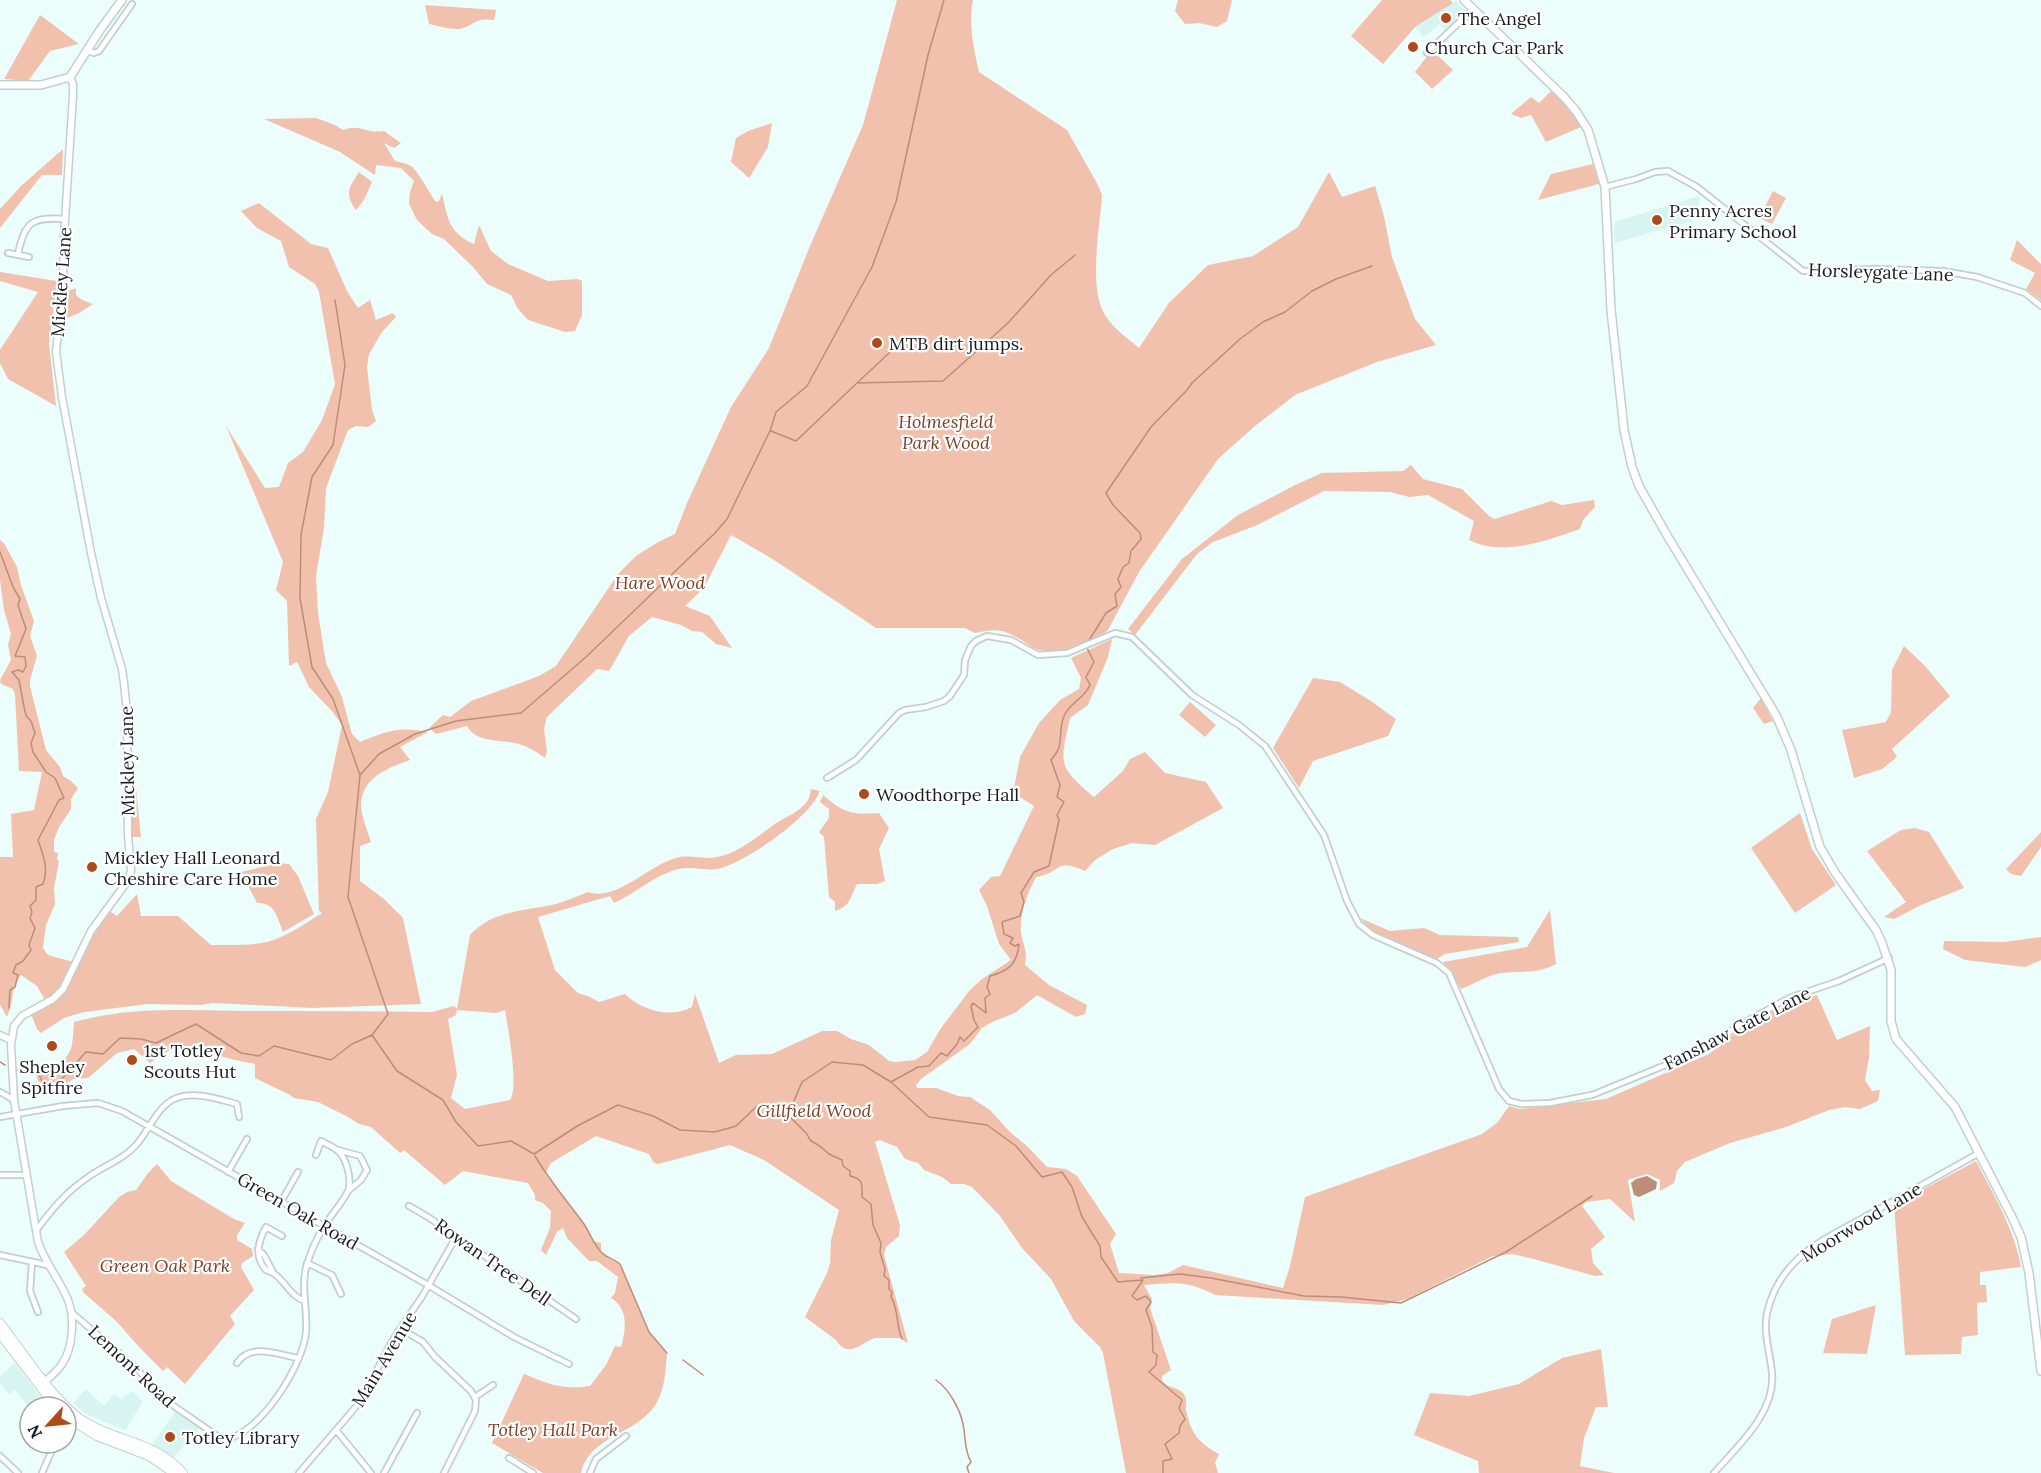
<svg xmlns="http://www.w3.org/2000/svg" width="2041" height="1473" viewBox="0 0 2041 1473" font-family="Lora,serif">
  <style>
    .built { fill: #d7f4f0 }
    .green { fill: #f1c1ae; fill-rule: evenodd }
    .water { fill: #be8d79 }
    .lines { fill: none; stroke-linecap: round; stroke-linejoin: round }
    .stream { stroke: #be8d79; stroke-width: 1.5 }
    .minor-casing { stroke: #bfd1cf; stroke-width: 8 }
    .tertiary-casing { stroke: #bfd1cf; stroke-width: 9 }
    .secondary-casing { stroke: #bfd1cf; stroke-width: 10 }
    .primary-casing { stroke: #bfd1cf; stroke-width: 10 }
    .minor { stroke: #fff; stroke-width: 4.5 }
    .tertiary { stroke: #fff; stroke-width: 6 }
    .secondary { stroke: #fff; stroke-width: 7 }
    .primary { stroke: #fff; stroke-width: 8 }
    .poi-dot { fill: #ae4a19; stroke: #fff; stroke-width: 2 }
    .labels { text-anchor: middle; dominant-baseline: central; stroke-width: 4.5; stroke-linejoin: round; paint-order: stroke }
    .poi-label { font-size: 18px; fill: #161d1c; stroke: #fff; text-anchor: start }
    .street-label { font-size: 18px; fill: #161d1c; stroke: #fff }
    .park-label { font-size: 18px; font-style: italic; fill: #7e3e23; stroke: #fff }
  </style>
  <rect width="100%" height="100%" fill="#ebfefb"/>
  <path class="built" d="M1456,1L1465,11L1447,32L1440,24L1424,37L1415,27Z
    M1699,196V219L1614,243L1615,222Z
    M15,1363L47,1406L46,1407H30V1409L15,1390L9,1394L0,1383V1376Z
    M86,1389L104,1406L114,1394L121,1399L132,1391L143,1402L125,1430L86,1414L73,1403Z
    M176,1411L200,1428L173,1458L152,1445Z"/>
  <path class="green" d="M897,0H973C968,23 974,50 979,72L1067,130L1098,185L1102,195C1100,228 1088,287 1105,315C1114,329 1127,338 1139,348L1169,303L1208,265L1253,256L1298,227L1329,172L1342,197L1375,186L1384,216L1392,257L1415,319L1436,345L1377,362L1295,395L1255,426L1218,459L1139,572L1108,630C1092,645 1062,655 1039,650C1034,649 1028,644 1023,641C1004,629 996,628 975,633L965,628H876L771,558L731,535L704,588L685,606L710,616L732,648L716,644L702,632L692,631L681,625L652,617L629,636L609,671L597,669L547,717L544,729L547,752L545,758C537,752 529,747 519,744C502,739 477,744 467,726L436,734L429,728L443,715L450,717L471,701L539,676L556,666L618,574L636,556L660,541L675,534L687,503L731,407L769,348L810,246L863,125Z
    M1178,0H1232L1227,21L1217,27L1199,23L1185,24L1175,11Z
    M1382,0H1450L1453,3L1415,27L1383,64L1351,36Z
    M425,5L496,10L494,20C473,17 474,27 458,29C449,29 438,26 429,24Z
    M40,15L79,44L50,51L28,81L4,79Z
    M1432,50L1453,70L1432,89L1415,72Z
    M1551,91L1567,106L1581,127L1546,142L1531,115L1521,118L1511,114L1531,97L1539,103Z
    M316,118L335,125L343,130C360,123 366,134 384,131L401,143L394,148L384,143L395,161C399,162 405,163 409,165C417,168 429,193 436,202L439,201L442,194C448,219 449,233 474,244L479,225L491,251L508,264L548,281L578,279L582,281V315L575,331L565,332L528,320L518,309L511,295L487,284L473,267L444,239L432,234L417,220L409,204L410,192L414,181L401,168L376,165L375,175L340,152L264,119Z
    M772,123L768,147L749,178L731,162L736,138L748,131Z
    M63,149L62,175H42L0,228V209L21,186Z
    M1593,164L1599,184L1538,200L1551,174Z
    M359,172L372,182L364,200L356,210C344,193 349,188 359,172Z
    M1773,191L1786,198L1772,224L1759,218Z
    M259,203L311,244L328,248L347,291L358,308L370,300L376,320L393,313L396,317L382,332L369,354L367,367L372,410L376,421L368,427L356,426L348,430L326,488L324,528L316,576L318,613L326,663L342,697L352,734L360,742C386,731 400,726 428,732L400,747L410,760C388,768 362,777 361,805C361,816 368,831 371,842L360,846V881L384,899L403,918L421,1004L312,1008L214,1003L200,1005L148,1004L84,1012L64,1018L41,1033L37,1029L31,1014L55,1001L66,992L91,937L108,910L117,916L137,894L141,916H178L211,945C230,945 249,946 267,942C286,937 306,923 322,913L319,911L316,819L328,792L342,725L332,711L309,687L297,662L289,666L287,601L276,590L283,562L226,426L265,488L279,487L288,463L303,452L322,420L335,384L319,292L315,284L289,267L281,241L257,228L241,211Z
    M2017,240L2041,264V300L2026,289L2035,273L2010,260Z
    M0,272L57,281L49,344L56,406L8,379L0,363V350L38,292L0,281Z
    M76,288V295L82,300L93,304L79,313L63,320L68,291Z
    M1411,465L1423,479L1462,489L1489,516L1495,519L1551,501L1562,505L1594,500L1595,507L1583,520L1580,529C1545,541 1504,557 1469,540L1474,521L1428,495L1409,497L1390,492L1324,491L1255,526L1213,542L1197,554L1135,635L1128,629L1182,559L1238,515L1295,485L1322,473L1403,471Z
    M0,540L4,543L17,567L21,585L34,621L30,636L37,656L30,680V686L46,750L60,767L63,776L71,781L78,788L71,799V809L59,827L54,840V852L58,853L57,860L59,861L54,888L55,904L46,925L43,948L47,954L51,956L74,962C67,978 61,992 45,1000L37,986L21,975C8,993 16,998 7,1017L0,1005V857H13L11,814L34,810L42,772L19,771L15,694L13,689L1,684L0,680L11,660L8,645L11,634L4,610L0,580Z
    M1112,639L1108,657L1088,705L1070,718C1060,764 1057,766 1094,797L1123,771L1130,759L1145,752L1165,773L1206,782L1223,808L1155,845L1132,843L1113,849L1095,860L1085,871C1055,857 1060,874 1036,877C1028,893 1019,913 1021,932C1023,947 1028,949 1025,965L1049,985L1087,1005L1085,1014L1076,1017L1037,995L1015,1013L992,1022L982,1028L970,1044L921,1079L916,1085L917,1088H936L958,1096L970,1097L990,1110L1010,1132L1028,1147L1047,1167L1066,1169L1077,1176L1116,1234L1110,1244L1119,1273L1154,1275L1168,1273L1183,1265L1283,1288L1290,1266L1305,1197L1482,1134L1497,1123L1509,1106L1519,1109L1606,1099L1709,1054L1746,1024L1792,1003L1817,995L1837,1040L1870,1026L1869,1058L1865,1080L1872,1091L1880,1090L1878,1101L1860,1109L1845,1107L1829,1110L1786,1127L1730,1143L1685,1162L1677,1171L1674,1183L1660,1191V1180L1647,1174L1628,1180L1635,1222L1610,1199L1586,1202L1582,1206L1605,1237L1591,1249L1593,1263L1604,1275L1595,1276L1530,1258L1512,1254L1493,1256L1407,1299L1383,1305L1215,1295C1186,1280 1175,1283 1144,1285L1152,1299L1150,1308L1171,1370L1162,1376V1380C1167,1389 1180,1386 1185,1396C1187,1400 1186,1405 1186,1410C1191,1434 1199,1443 1219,1454L1215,1463L1218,1473H1126L1103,1353L1100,1347L1074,1321L1051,1279L1022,1248L1000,1216L972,1187L964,1184H951L942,1177L924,1170L918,1163L905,1159L897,1147L880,1140L875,1142L900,1225L899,1236L886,1247L884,1255L908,1343C905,1342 902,1339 899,1338C898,1338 877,1338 875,1338C862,1342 848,1360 836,1340L805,1317L827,1273L830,1263L831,1240L839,1210L764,1160L730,1145L658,1164L653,1162L649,1154L596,1136L551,1163L545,1174L587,1228L593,1241L601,1243V1252L611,1260L620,1264L649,1332L667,1353C666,1368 665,1388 657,1402C639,1435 590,1434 581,1473H543L492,1443L524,1374C549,1384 562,1390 590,1386L606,1365L615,1346L621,1347C626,1330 629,1309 611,1298L615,1293L618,1277L597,1261H589L567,1238L563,1228L557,1232L546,1255L541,1250L550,1228L551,1211L543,1203L535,1200V1195L528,1183L463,1171L445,1185L404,1150L400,1153L371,1127L359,1124L348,1117L318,1102L294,1098L288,1094L255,1078V1065L253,1063C246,1063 222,1057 215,1054C209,1051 205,1046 200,1043L187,1047L173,1048L150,1063L134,1049L117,1053L88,1078L73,1079L62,1087L55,1088L46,1087L38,1081L36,1073L46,1075C72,1053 72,1056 74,1022C128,1007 183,1010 239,1011C303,1011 367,1011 432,1012L454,1006L457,1009L470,935C492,911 522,911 552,905C564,902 576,897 588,892C616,902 649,865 676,858C689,854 704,860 717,857C739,854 762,832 781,820C789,816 797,812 804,805C809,800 810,796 811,789L820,791C810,818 748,860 721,868C708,872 693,866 679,869C656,874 636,893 614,903L610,896L538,917L555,970L578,993L590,997L599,1002L625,994C641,1010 670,1019 692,1007L695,994L719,1063L736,1055L772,1054L822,1031H837L851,1039L869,1045L889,1061L895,1062L915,1060L927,1052L941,1028L970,990L982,979L1011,960L999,944L987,906L979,890L991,877L1000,876L1034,806L1013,793L1020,757L1039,723L1060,700L1079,689L1081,678L1071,658ZM457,1010L496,1013L505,1010C508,1028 519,1087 510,1100L465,1109L451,1098L457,1075L448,1019L456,1015Z
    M1904,646L1925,666L1950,696L1892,749L1897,757L1882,769L1854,778L1842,730L1886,722L1891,712L1892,670Z
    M1313,678L1340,682L1371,701L1396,719L1388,736L1313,761L1299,788L1273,748Z
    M1761,698L1773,721L1764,724L1753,708Z
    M1190,702L1216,725L1205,737L1179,715Z
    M131,772L135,777L141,837H132Z
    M823,795C844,813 852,815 879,813L889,828L879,849L885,881L877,884H857C850,897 851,906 835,911V902L829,897L824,837L819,832L829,818V809L820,802Z
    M1800,813L1812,849L1836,885L1795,913L1751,848Z
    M1915,828L1929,832L1964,888L1921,905L1894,919L1884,917L1906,902L1867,851L1901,830Z
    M2041,832V847L2021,876L2011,874L2006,869Z
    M279,863L289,864L298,876L314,914L283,932C277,917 275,902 257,903L241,872Z
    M1550,910L1556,964C1535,975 1523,970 1501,973C1488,975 1474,984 1461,989L1451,971L1443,962L1527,947Z
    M1360,918L1390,931L1424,928L1440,935L1518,937L1519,942L1445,954L1437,959L1375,934Z
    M2041,937V960L2025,967L1965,960L1943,949L1944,941L2004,942Z
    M1976,1161C1993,1194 2015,1230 2021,1267L1980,1272V1285H1986L1987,1302L1977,1303L1978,1335L1962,1337L1961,1354L1905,1355L1894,1205Z
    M157,1164L171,1181L234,1219L245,1223L237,1235V1240L252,1249L253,1256L242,1263L241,1267L254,1290L230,1316L235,1324L185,1384L167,1367L163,1371L140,1348L117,1322L84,1293L82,1289L86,1286L64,1252L84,1235L119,1197L127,1192L136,1190L148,1173Z
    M1876,1305L1867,1354L1823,1353L1832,1319Z
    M1601,1349L1608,1407H1596L1584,1438L1580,1466L1614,1473H1479L1478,1461L1414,1435L1430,1393L1469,1396L1519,1384L1562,1358Z"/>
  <path class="water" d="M1647,1176L1657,1182L1656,1189L1639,1197L1634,1195L1631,1183L1636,1179Z"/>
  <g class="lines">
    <path class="stream" d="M335,300L345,365L333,445L312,477L301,535L300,598L312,667L333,699L360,775
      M857,383L904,339
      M771,431L796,441L857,383L943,381L1008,323L1051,275L1075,255
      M0,552L13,587L20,599L18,605L26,629L15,656L25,657L26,666L23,672L18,670L12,672L19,680L25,712L27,717L31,721L35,733L31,743L33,752L46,772L55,778L64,798L59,800L38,840C43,854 49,869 43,884L36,887V900L30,906L32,912L30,918L35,928L29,945L31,950L23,961L16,965L13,973L18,975L15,987L10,990L9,1008
      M1088,642L1106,613L1117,606L1115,594L1121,587L1118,579L1123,567L1129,563L1131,551L1141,539L1140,533L1113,505L1106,493L1151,427L1187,390L1192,383L1240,339L1263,322L1285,312L1312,291L1336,279L1372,266
      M372,1035L388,1014L348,897L360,775L379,754L415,734L456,721L521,713L586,657L715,533L727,519L770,431L776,412L807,386L872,267L896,202L928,55L944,0
      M0,1062L5,1065
      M18,1070H37L42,1081L54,1084L61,1080L86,1052L103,1054L120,1038L141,1039L156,1043L196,1024L241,1053L259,1056L274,1046L331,1060L352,1044L372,1035L397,1071L443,1100L456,1122L478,1146L511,1141L534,1154L579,1125L618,1105L653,1116L680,1130L715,1132L736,1126L756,1107L763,1104L788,1115L802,1082L832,1062L863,1065L891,1082L929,1117L987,1125L1016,1146L1042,1177L1062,1172L1072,1187L1082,1217L1100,1246L1101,1257L1118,1282L1143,1280L1132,1296L1137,1300L1146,1296L1151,1302L1146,1310L1152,1327L1153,1352L1157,1355L1156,1365L1149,1372L1182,1400L1179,1408L1185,1419L1180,1426L1179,1433L1165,1444L1172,1459L1163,1461V1473
      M891,1082L918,1067L929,1066L941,1053L947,1056L957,1044L960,1037L964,1041L978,1027L974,1020L971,1006L973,1003L986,1013L985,998L990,994L987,987L990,976C1009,971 1017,964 1019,944L1015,946L1010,943L1013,938L1004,934L1002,922L1020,916L1024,902L1021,893L1034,872L1049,866L1059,820L1057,815L1064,802L1057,797L1060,785L1051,760C1054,756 1058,752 1059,747C1062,736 1059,725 1065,714C1072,701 1084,699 1090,685L1086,677L1094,662L1087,648
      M788,1115L807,1134L810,1140L821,1147L829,1154L842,1160L843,1166L850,1171V1176C864,1179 862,1185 862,1197L871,1204L873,1225L881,1243L880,1252L885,1269L884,1276L889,1280V1289L892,1292L891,1297C899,1310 896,1326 902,1339
      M535,1156C549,1180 567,1201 584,1224C590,1233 593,1243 601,1252C607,1258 614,1259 620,1264L649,1332L667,1353
      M1141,1278L1180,1274L1211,1278L1304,1296L1341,1297L1401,1303L1506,1252L1592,1196
      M683,1360L703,1375
      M936,1380C949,1389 960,1409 963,1424C966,1438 964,1450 971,1462L967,1467L969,1473"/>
    <defs>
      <path id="minor" d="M88,51L94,53L99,51L132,4
        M1427,53L1473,9
        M1605,187L1636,179L1655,172L1668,171L1697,187L1803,271L1876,269L1943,271L1977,277L2025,293L2041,306
        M8,253L29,257
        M18,254C25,221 32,217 65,219
        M827,778L856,760L899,713L905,710L926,707L944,701L950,696L964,675L965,660L971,646L976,641L987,636L1011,640L1038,655L1067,653L1115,633L1132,637L1192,695L1239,725L1265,746L1324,835L1347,901L1359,924L1373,935L1437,963L1449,973L1499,1089L1509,1101L1521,1104L1550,1103L1592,1095L1700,1051L1738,1026L1789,998L1839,981L1889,958
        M0,1092L14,1100
        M0,1117L63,1106L98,1103L122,1111L428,1285L514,1337L569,1364
        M338,1150L360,1156L367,1170L361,1180L349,1190
        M228,1172L247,1139
        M0,1175H26
        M281,1202L298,1172
        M409,1206L428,1217L576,1319
        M36,1231C51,1210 66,1192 87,1178C103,1166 123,1160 136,1145C149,1131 156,1108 174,1099C193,1090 218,1099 237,1104L239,1117
        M282,1236L266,1227C258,1242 254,1257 266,1270C283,1274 288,1296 305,1301
        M258,1249L264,1255L273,1272
        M0,1255L47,1265
        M32,1262L30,1291L38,1312
        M307,1263L332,1275L341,1294
        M71,1312L135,1367L171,1404L223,1440C259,1436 303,1366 306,1332C308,1310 300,1286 307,1264C311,1251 317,1238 324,1226C330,1216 346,1199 349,1188C351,1176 346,1157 337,1150C332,1146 326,1144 321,1141L316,1155
        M401,1329L423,1342L435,1357L471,1391L476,1400L475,1411L444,1473
        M237,1363C251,1342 278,1355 299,1358
        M475,1397L493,1385
        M336,1430L371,1473
        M0,1456L18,1473
        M509,1458L533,1473
        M42,1473L55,1443
        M299,1473L360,1402L392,1341L423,1295L456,1237
        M384,1473L417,1413
        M590,1473L596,1459L626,1436
        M1714,1473C1738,1446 1776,1412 1772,1373C1770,1351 1762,1331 1768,1309C1773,1290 1783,1273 1798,1259C1816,1242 1841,1230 1863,1218C1902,1196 1941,1174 1979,1153"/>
      <path id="tertiary" d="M0,1035L11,1040
        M42,1384C49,1378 57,1372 62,1364C73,1348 75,1319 68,1300C60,1280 45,1263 38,1242L14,1100L11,1045L14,1026L22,1016L53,999L63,989L91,931L129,879L131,870L128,836L127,713L124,683L122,669L101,598L91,553L62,397L56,352L63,286L64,237L73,95V84L70,77"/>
      <path id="secondary" d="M1464,0L1564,97L1576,111L1588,130L1605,187L1611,310L1624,430L1632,467L1639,486L1668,537L1776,715L1791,750L1820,847L1836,874L1876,930L1882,943L1891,970V1021L1896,1039L1955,1107L2013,1219L2021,1237L2029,1273L2041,1371
        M0,85H41L70,77L100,30L122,0"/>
      <path id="primary" d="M0,1323C22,1351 51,1397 79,1418C113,1442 153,1439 183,1473
        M0,1334L56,1407
        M66,1417L97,1436L149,1456L174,1473"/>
    </defs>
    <use href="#minor" class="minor-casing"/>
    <use href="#tertiary" class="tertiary-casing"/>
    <use href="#secondary" class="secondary-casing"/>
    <use href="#primary" class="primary-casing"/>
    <use href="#minor" class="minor"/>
    <use href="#tertiary" class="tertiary"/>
    <use href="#secondary" class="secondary"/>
    <use href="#primary" class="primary"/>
  </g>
  <g class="poi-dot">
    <circle cx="1446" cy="18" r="6"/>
    <circle cx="1413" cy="47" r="6"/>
    <circle cx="1657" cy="220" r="6"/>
    <circle cx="877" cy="343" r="6"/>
    <circle cx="864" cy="794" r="6"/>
    <circle cx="92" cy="867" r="6"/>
    <circle cx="52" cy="1046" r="6"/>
    <circle cx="132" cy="1060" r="6"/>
    <circle cx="170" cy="1437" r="6"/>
  </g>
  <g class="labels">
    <g class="poi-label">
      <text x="1458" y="18">The Angel</text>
      <text x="1425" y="47">Church Car Park</text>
      <text x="1669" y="210">Penny Acres<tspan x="1669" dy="21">Primary School</tspan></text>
      <text x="889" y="343">MTB dirt jumps.</text>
      <text x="876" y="794">Woodthorpe Hall</text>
      <text x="104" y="857">Mickley Hall Leonard<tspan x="104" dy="21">Cheshire Care Home</tspan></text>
      <text x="144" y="1050">1st Totley<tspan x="144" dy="21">Scouts Hut</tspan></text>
      <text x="52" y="1066" text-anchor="middle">Shepley<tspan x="52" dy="21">Spitfire</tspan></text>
      <text x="182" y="1437">Totley Library</text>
    </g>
    <g class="street-label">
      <text transform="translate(1881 272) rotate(2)">Horsleygate Lane</text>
      <text transform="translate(61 282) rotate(-86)">Mickley Lane</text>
      <text transform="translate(127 761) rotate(-91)">Mickley Lane</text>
      <text transform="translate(1737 1028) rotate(-27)">Fanshaw Gate Lane</text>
      <text transform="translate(298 1211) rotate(30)">Green Oak Road</text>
      <text transform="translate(1861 1222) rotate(-31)">Moorwood Lane</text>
      <text transform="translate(493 1262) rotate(35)">Rowan Tree Dell</text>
      <text transform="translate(384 1359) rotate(-59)">Main Avenue</text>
      <text transform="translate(132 1366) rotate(43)">Lemont Road</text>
    </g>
    <g class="park-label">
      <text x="946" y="421">Holmesfield<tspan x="946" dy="21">Park Wood</tspan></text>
      <text x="660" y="582">Hare Wood</text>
      <text x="814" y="1110">Gillfield Wood</text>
      <text x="165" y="1265">Green Oak Park</text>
      <text x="553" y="1429">Totley Hall Park</text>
    </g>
  </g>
  <g transform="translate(48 1425) rotate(243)"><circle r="28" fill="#ffffff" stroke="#a2a5a4" stroke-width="1.5"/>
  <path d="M0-4.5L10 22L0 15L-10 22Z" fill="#ae4a19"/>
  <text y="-9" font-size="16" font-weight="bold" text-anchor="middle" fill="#161d1c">N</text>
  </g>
</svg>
